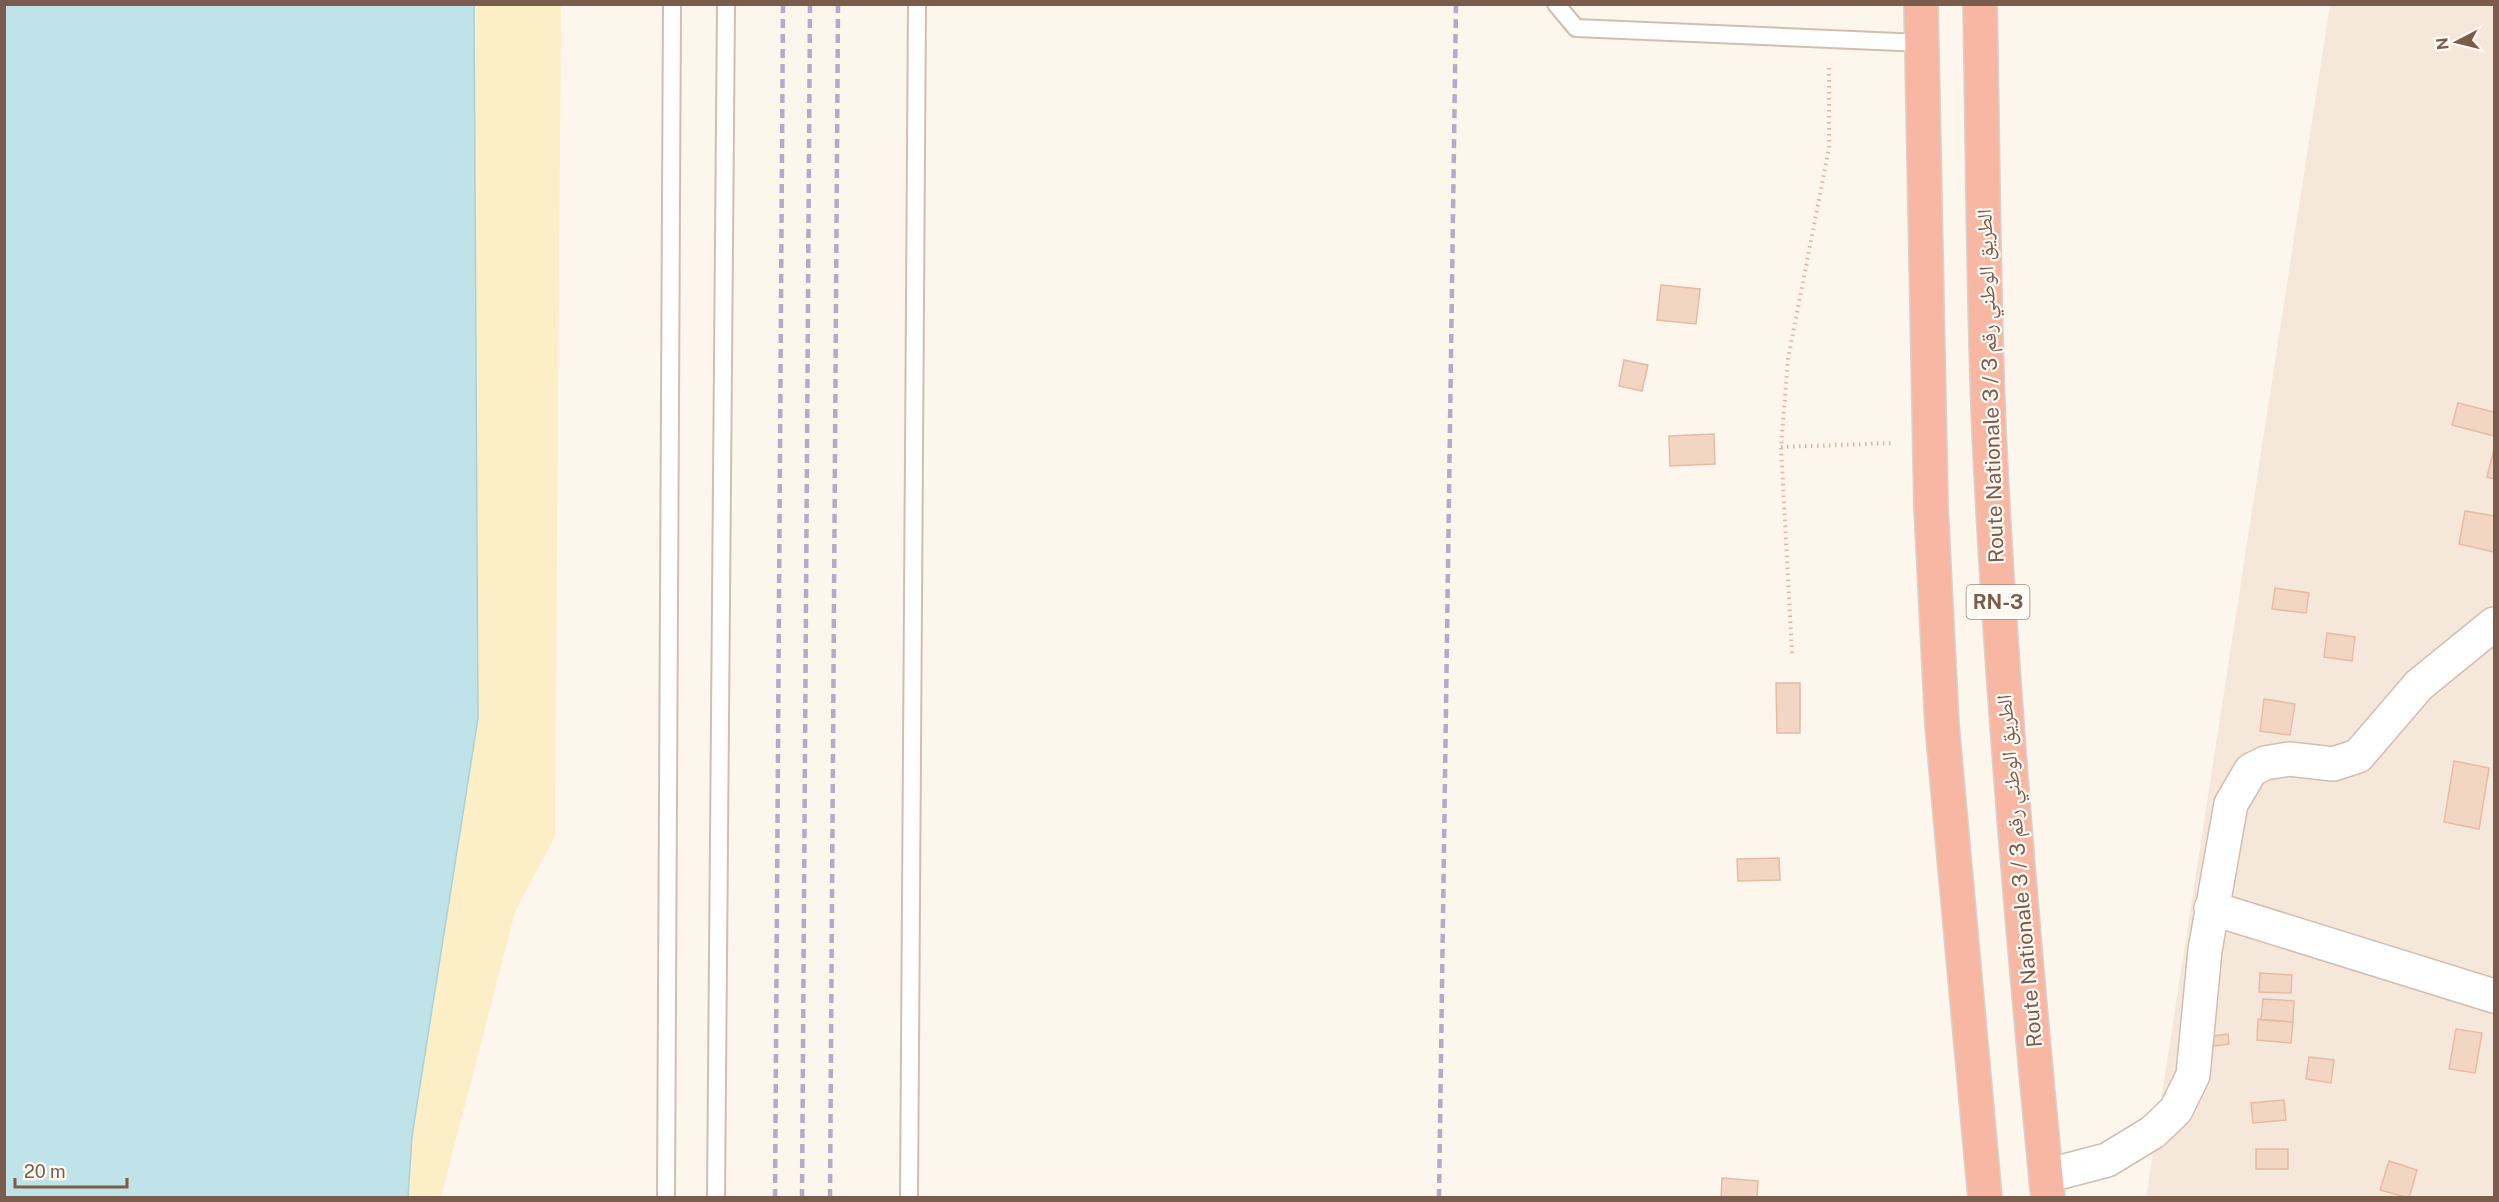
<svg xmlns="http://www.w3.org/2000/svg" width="2499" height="1202" viewBox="0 0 2499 1202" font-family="'Public Sans','Noto Naskh Arabic',sans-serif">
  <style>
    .residential { fill: #f5e8da }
    .sand { fill: #fcefc7 }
    .water { fill: #bfe3e8; stroke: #a5d3da; stroke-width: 1.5 }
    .building { fill: #f3d5c3; stroke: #e6bba3; stroke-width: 1.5 }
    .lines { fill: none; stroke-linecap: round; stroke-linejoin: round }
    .lane-casing { stroke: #d1beb0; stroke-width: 20 }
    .street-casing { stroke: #d1beb0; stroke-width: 36 }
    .highway-casing { stroke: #dad1cd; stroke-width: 36 }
    .path { stroke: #d9b8a5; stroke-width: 4; stroke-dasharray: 1.5 4.5; stroke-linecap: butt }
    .lane { stroke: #fff; stroke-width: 16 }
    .street { stroke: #fff; stroke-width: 33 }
    .highway { stroke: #f7b7a3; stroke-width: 33 }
    .rail { stroke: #b9a8c9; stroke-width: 4.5; stroke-dasharray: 9 6; stroke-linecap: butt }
    .labels { text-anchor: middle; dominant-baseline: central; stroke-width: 4.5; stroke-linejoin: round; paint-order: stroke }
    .shield { fill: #fffaf3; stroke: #a28b7f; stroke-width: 1.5 }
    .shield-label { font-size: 20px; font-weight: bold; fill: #7a5c4d }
    .street-label { font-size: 21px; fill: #7a5c4d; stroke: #fffaf3 }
  </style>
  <rect width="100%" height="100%" fill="#fdf6ec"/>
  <path class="residential" d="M2330,5H2494V1197L2146,1198Z"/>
  <path class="sand" d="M474,5H561L555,836L515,912L441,1197L408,1198L412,1137L478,718Z"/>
  <path class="water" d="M5,4L474,5L478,718L412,1136L408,1197H5Z"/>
  <path class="building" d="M1661,285L1700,289L1696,324L1657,320Z
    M1624,360L1648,365L1642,391L1619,386Z
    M2458,403L2494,412V436L2452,425Z
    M1714,434L1715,464L1670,466L1669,436Z
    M2494,449V479L2487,477Z
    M2465,511L2494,516V552L2459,544Z
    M2275,588L2309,593L2306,613L2272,609Z
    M2327,633L2355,637L2352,661L2324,657Z
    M1776,683H1800V733H1777Z
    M2264,699L2295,704L2290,735L2260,731Z
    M2454,761L2489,768L2479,829L2444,822Z
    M1779,858L1780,880L1738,881L1737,859Z
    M2260,973L2292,975L2291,993L2259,992Z
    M2263,999L2294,1001L2293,1022L2261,1020Z
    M2258,1019L2293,1022L2291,1043L2257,1040Z
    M2456,1029L2482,1033L2475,1073L2449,1069Z
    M2228,1034L2229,1044L2214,1046L2213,1036Z
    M2309,1057L2334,1060L2331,1083L2306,1079Z
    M2284,1100L2286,1120L2253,1123L2251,1103Z
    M2256,1149H2288V1169H2256Z
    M2389,1161L2417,1170L2409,1198L2380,1190Z
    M1722,1178L1758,1181L1757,1198H1721Z"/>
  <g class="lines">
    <defs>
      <path id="lane" d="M1556,4L1576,28L1922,43
        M666,1198L672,4
        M716,1198L726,4
        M909,1198L917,4"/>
      <path id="street" d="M2211,908L2494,996
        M2046,1176L2107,1160L2153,1132L2176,1110L2193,1075L2205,950L2231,804L2251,770L2265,763L2289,759L2333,764L2358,756L2419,685L2494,624"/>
      <path id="highway" d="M1921,4L1931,506L1942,725L1985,1198
        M1980,4C1983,147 1983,289 1989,431C2001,687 2023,942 2048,1198"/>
    </defs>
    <use href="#lane" class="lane-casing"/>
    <use href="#street" class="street-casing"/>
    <use href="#highway" class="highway-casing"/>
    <path class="path" d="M1781,447L1893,443
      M1792,653L1781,447L1788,359L1829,148V66"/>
    <use href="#lane" class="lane"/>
    <use href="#street" class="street"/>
    <use href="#highway" class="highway"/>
    <path class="rail" d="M775,1198L783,4
      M802,1198L810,4
      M830,1198L838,4
      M1439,1198L1456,4"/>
  </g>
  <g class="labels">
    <rect class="shield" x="1966.5" y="585" width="63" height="34" rx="4.5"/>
    <g class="shield-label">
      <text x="1998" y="602">RN-3</text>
    </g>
    <g class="street-label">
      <text transform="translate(1990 386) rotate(-92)">Route Nationale 3 / الطريق الوطني رقم 3</text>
      <text transform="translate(2019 871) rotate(-95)">Route Nationale 3 / الطريق الوطني رقم 3</text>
    </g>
  </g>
  <rect width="2499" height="1202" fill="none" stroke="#7a5c4d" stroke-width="12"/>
  <g transform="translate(2457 42) rotate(263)" stroke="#fffaf3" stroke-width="4.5" paint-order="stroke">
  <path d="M0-4.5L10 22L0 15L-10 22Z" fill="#7a5c4d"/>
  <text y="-9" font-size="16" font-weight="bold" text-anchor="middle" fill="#7a5c4d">N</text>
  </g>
  <path d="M15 1178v9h112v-9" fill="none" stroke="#7a5c4d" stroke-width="3"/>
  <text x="24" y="1178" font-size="18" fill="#7a5c4d" stroke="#fffaf3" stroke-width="4.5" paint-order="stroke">20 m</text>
</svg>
